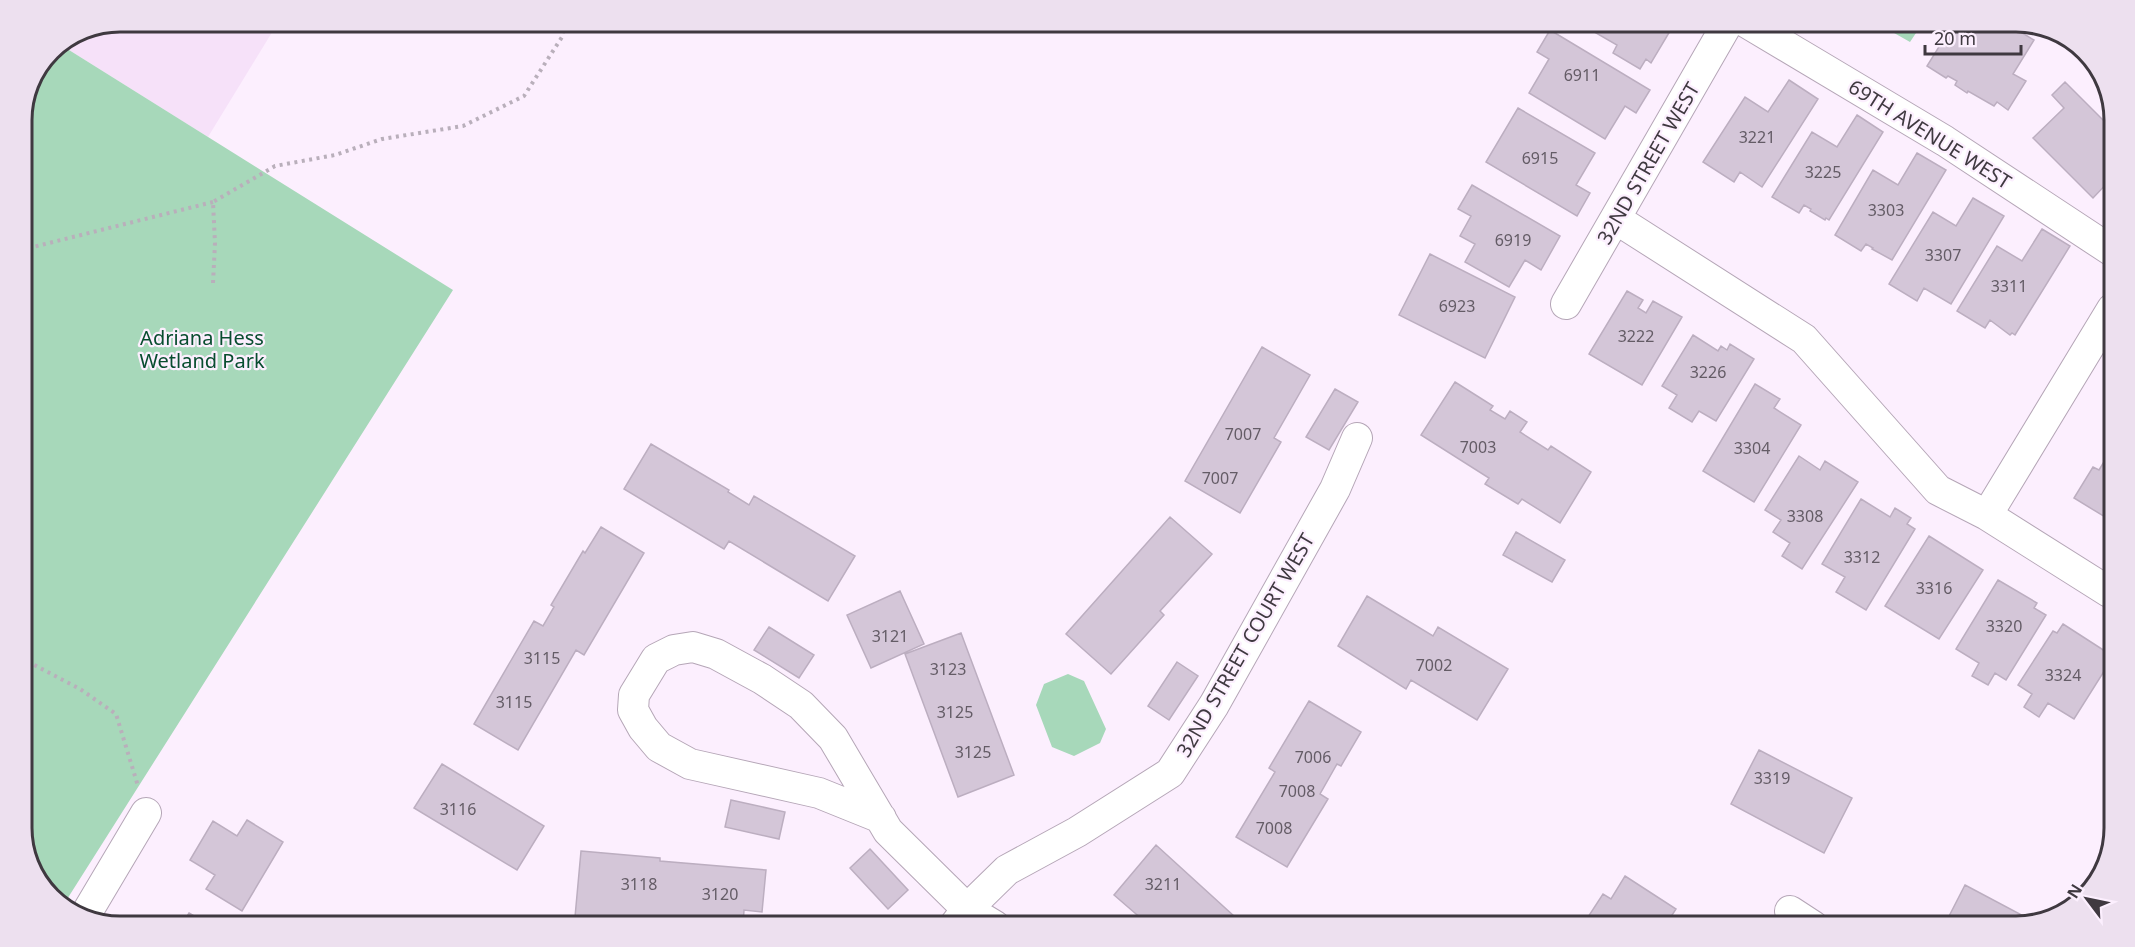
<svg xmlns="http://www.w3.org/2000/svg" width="2135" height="947" viewBox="0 0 2135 947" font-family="'Noto Sans',sans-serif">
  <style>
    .built { fill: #f6e1f9 }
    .green { fill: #a7d8ba }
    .building { fill: #d4c6d8; stroke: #bcaec0; stroke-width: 1.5 }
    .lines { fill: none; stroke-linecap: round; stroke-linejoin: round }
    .street-casing { stroke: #b5a6b7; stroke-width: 32 }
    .path { stroke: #b9afbb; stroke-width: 4; stroke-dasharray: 3 4.5; stroke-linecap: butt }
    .street { stroke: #fff; stroke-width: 30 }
    .labels { text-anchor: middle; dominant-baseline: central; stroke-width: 4.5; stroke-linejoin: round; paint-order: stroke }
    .number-label { font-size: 16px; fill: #645c66 }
    .street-label { font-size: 20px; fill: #3f3940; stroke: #fceffe }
    .park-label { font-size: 20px; fill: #084d2f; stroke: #fceffe }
    .rim { fill: none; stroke: #3f3940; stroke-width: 3 }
  </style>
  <rect width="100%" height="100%" fill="#fceffe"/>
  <path class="built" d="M120,21H279L208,137L61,45Z"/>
  <path class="green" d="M1873,21H1924L1910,42Z
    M61,45L453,290L64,904L38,882L21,834V114L50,50Z
    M1068,674L1084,681L1106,729L1100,743L1074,756L1052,747L1036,705L1044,684Z"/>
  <path class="building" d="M1676,21L1651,63L1646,59L1640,69L1613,53L1617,45L1577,22Z
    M1955,21H2011L2009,25L2034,40L2013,74L2026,81L2008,110L1997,102L1994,106L1968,91L1967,93L1955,85L1957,81L1948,76L1946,78L1927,66Z
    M1550,30L1650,90L1636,113L1625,106L1605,139L1529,93L1549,59L1537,52Z
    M1789,80L1818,99L1762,187L1740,172L1734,182L1703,162L1745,97L1768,112Z
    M2065,82L2114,131L2113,179L2112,178L2093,198L2033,138L2064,108L2052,95Z
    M1518,108L1595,153L1576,185L1590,193L1577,216L1486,162Z
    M1857,115L1883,132L1829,220L1826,218L1825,220L1810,211L1811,209L1804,205L1799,213L1772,197L1812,132L1837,147Z
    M1917,153L1946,170L1892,260L1872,249L1873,248L1866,244L1861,251L1835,235L1873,170L1898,185Z
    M1472,185L1560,236L1541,270L1525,260L1509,287L1465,262L1475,244L1460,236L1471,216L1458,209Z
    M1973,198L2004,216L1951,304L1924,288L1917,301L1889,284L1933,212L1956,226Z
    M2042,229L2070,246L2015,335L2012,333L2010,335L1990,320L1985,328L1957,311L1997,246L2022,261Z
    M1430,254L1515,297L1485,358L1399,315Z
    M1627,291L1643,300L1638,308L1646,313L1653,301L1682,317L1642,385L1589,354Z
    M1693,335L1718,351L1721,346L1727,350L1730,344L1754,359L1716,421L1699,411L1692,422L1669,408L1677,395L1662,386Z
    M1262,347L1310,375L1274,438L1281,442L1240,513L1185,481Z
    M1455,382L1493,406L1490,410L1505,419L1510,411L1527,422L1520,432L1548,450L1551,446L1591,472L1560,523L1522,499L1518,504L1485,484L1489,478L1421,435Z
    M1755,384L1780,399L1774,408L1801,425L1754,502L1703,471Z
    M1335,389L1358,402L1329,450L1306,437Z
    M651,444L729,490L728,492L749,505L754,496L855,556L828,601L729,541L724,549L624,489Z
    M2110,452V520L2074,498L2093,467L2099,470Z
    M1799,456L1820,470L1825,461L1858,482L1802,569L1782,556L1790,543L1773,532L1781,520L1765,510Z
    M1861,499L1890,517L1895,508L1911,518L1907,524L1915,529L1866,610L1836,592L1845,577L1822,564Z
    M1170,517L1212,554L1160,611L1164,615L1111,674L1066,634Z
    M601,527L644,553L584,655L576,650L518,750L474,724L534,621L543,626L554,607L551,605L583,551L585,553Z
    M1516,532L1565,560L1552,582L1503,555Z
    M1929,536L1983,570L1939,639L1885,606Z
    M1998,580L2037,603L2034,608L2046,615L2006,680L1995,673L1988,685L1972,676L1979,663L1956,649Z
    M900,591L924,644L871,668L847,615Z
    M1367,596L1433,636L1438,627L1508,669L1477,720L1411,680L1406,689L1338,646Z
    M2063,624L2108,653V665L2074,719L2048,703L2039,717L2024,707L2032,694L2018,685L2053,631L2057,633Z
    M769,627L814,655L799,678L754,650Z
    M961,633L1014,775L958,797L905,654Z
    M1177,662L1198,676L1169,720L1148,706Z
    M1309,701L1361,732L1341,766L1337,764L1320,794L1328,799L1287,867L1236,837L1275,772L1269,768Z
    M1759,750L1852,798L1824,853L1731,804Z
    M442,764L544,826L517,870L414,808Z
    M731,800L785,812L779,839L725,827Z
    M247,820L283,842L242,911L206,889L215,875L190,860L213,821L237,836Z
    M1156,845L1235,917L1229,922L1234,926H1150L1114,895Z
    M870,849L908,890L888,909L850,868Z
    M581,851L660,858V861L766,870L762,912L744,910L743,926H658V924L575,917Z
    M1625,876L1676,909L1665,926H1601L1588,917L1603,894L1611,899Z
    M1965,885L2033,921L2015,926H1944Z
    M189,913L211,926H181Z"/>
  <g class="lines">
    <defs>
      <path id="street" d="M1744,21L1945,141L2112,251
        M1616,219L1804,339L1938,490L1987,515L2109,592
        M1566,304L1729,21
        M1987,515L2112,309
        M881,818L819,793L690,764L659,747L643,728L633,710L634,695L656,659L674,650L693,647L716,654L762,679L801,705L833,738L888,831L967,909L995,926
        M1790,911L1813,926
        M83,919L146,813
        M954,926L967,909L1007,870L1077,832L1170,773L1214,705L1335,489L1357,438"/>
    </defs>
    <use href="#street" class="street-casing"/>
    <path class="path" d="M21,250L213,202
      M213,283L215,243L213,202L275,166L335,155L382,139L463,126L524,96L562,37L565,21
      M21,658L80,689L116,714L138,786"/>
    <use href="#street" class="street"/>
  </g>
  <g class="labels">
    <g class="number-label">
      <text x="1582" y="75">6911</text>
      <text x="1757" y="137">3221</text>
      <text x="1540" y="158">6915</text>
      <text x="1823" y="172">3225</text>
      <text x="1886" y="210">3303</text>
      <text x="1513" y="240">6919</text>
      <text x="1943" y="255">3307</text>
      <text x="2009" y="286">3311</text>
      <text x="1457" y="306">6923</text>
      <text x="1636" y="336">3222</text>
      <text x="1708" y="372">3226</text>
      <text x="1243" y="434">7007</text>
      <text x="1478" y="447">7003</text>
      <text x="1752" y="448">3304</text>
      <text x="1220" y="478">7007</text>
      <text x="1805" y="516">3308</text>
      <text x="1862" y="557">3312</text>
      <text x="1934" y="588">3316</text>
      <text x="2004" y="626">3320</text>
      <text x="890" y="636">3121</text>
      <text x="542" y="658">3115</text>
      <text x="1434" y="665">7002</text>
      <text x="948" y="669">3123</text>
      <text x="2063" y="675">3324</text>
      <text x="514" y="702">3115</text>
      <text x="955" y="712">3125</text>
      <text x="973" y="752">3125</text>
      <text x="1313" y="757">7006</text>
      <text x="1772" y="778">3319</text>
      <text x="1297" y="791">7008</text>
      <text x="458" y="809">3116</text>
      <text x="1274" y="828">7008</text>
      <text x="639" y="884">3118</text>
      <text x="1163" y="884">3211</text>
      <text x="720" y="894">3120</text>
    </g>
    <g class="street-label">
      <text transform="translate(1930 134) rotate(32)">69TH AVENUE WEST</text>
      <text transform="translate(1648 163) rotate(-60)">32ND STREET WEST</text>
      <text transform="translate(1245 645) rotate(-60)">32ND STREET COURT WEST</text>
    </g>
    <g class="park-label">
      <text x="202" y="337">Adriana Hess<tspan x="202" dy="23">Wetland Park</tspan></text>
    </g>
  </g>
  <path d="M0 0H2135V947H0ZM120 32H2016A88 88 0 0 1 2104 120V828A88 88 0 0 1 2016 916H120A88 88 0 0 1 32 828V120A88 88 0 0 1 120 32Z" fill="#ede0ef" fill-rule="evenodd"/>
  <path class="rim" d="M120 32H2016A88 88 0 0 1 2104 120V828A88 88 0 0 1 2016 916H120A88 88 0 0 1 32 828V120A88 88 0 0 1 120 32Z"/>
  <g transform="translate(2087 899) rotate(302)" stroke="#fceffe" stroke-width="4.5" paint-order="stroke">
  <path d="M0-4.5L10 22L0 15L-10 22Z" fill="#3f3940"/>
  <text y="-9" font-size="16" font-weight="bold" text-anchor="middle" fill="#3f3940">N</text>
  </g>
  <path d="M1925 45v9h96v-9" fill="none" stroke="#3f3940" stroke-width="3"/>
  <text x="1934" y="45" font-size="18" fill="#3f3940" stroke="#fceffe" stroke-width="4.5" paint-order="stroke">20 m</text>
</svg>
